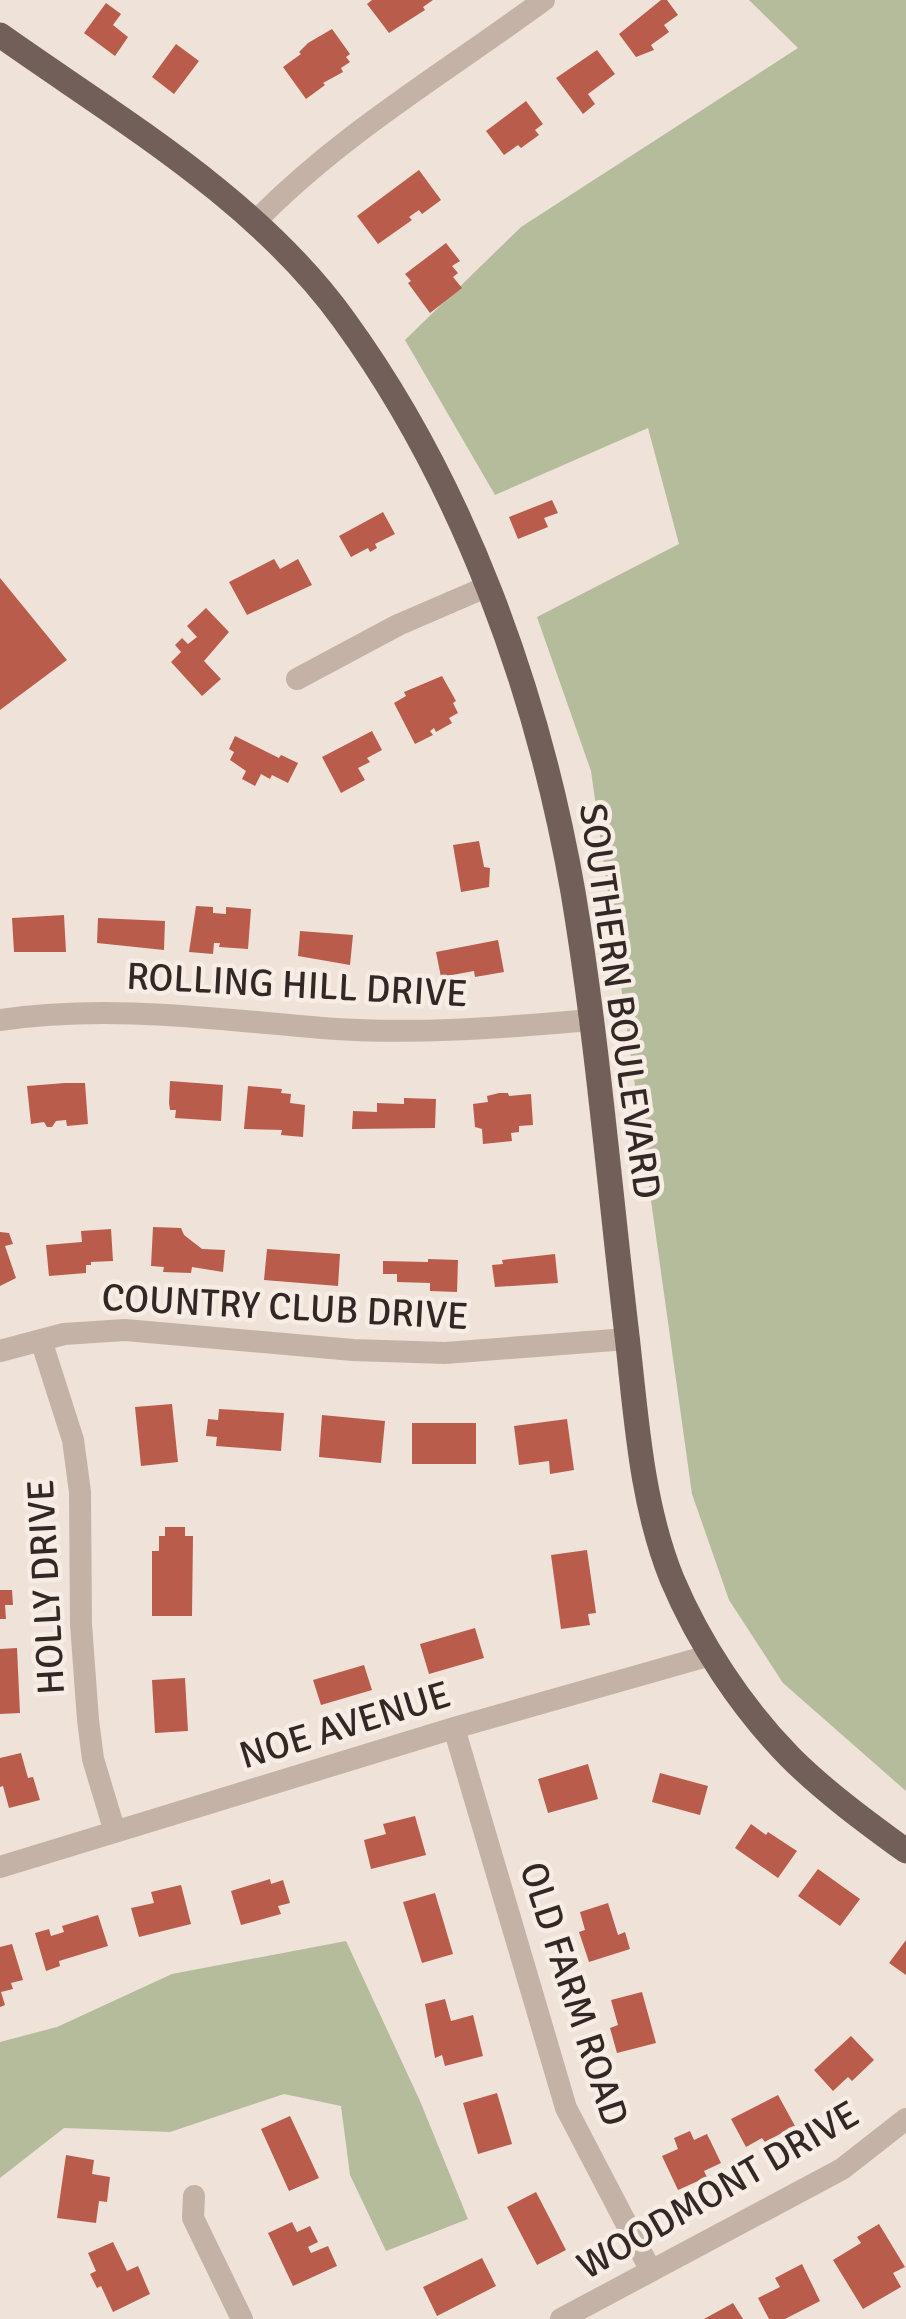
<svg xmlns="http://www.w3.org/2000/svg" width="906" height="2319" viewBox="0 0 906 2319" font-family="Signika,sans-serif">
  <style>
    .green { fill: #b4bc9b }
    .building { fill: #ba5c4c }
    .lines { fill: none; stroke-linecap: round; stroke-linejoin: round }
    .minor { stroke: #c5b2a7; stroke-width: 22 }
    .major { stroke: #735f59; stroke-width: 25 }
    .labels { text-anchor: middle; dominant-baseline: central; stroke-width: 9; stroke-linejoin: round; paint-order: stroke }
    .street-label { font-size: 38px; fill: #322926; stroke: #f7ede5 }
  </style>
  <rect width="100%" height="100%" fill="#eee2d9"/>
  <path class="green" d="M749,0H906V1791L783,1683L729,1600L692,1494L591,771L537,617L679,544L648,428L495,495L405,340L521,227L798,48Z
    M346,1941L420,2101L468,2219L386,2251L350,2175L341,2106L284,2094L170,2132L64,2128L0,2178V2042L57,2027L172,1974Z"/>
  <path class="building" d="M372,0H433L423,7L425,10L389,33L367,4Z
    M661,0H667L678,15L664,25L669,32L651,45L654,50L636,57L619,34Z
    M106,3L121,14L113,25L128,37L115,56L84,33Z
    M332,29L350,54L346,57L350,62L341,68L343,72L323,83L325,85L306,99L283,67L301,54L299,52L308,43Z
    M176,44L199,61L174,94L152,77Z
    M597,50L615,74L588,94L595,104L583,114L556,78Z
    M526,101L543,124L535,130L539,135L521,148L518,145L504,155L486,131Z
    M419,170L441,200L422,214L419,210L409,217L412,220L378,244L357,216Z
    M446,243L460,261L452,266L458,273L453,277L462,288L430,313L408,283L411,281L405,274Z
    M552,500L558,513L544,518L548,527L518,539L509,517Z
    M383,512L395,534L375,544L377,548L370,552L368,548L351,557L339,536Z
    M274,559L280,569L298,559L312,585L247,615L229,582Z
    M0,578L67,660L0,710Z
    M206,608L229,632L204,661L221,679L202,696L171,662L181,652L175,645L182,638L188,644L197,637L187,626Z
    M442,676L456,701L453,703L458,713L449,718L452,723L436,732L434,728L430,731L433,735L415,744L394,703L406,696L404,692Z
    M372,731L382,750L367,758L370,762L358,768L365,780L341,793L322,757Z
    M235,736L279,758L281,755L298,763L288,783L272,775L270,779L261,774L255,786L242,779L246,771L230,760L234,752L229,749Z
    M479,841L484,867L490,868L489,887L461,892L453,845Z
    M196,906L213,907V913L226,914V907L251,909L248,949L219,947L220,943H214L213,954L189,952Z
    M64,915L66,952H14L12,918Z
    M98,918L165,921L164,950L97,943Z
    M300,931L353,935L350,965L298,956Z
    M498,940L504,972L475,977L474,971L441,977L436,952Z
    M170,1081L223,1085L221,1121L175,1118L176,1110H170L169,1103Z
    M65,1083H85L88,1124L67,1126L66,1120L56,1121L52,1127H47L44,1122L31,1124L27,1086Z
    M248,1086L282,1089L281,1093L291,1094L290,1103L305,1105L303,1137L281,1135L282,1130L244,1129Z
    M499,1093H508L509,1096L531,1094L533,1125L519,1126V1132L511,1133L512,1141L483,1144L482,1129L475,1127L473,1104L488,1102L487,1096Z
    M404,1098L436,1099L435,1128L352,1129L353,1111L377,1112V1103L404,1104Z
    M153,1227L181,1228L184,1235L202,1249L225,1250L223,1272L192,1267L191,1273L163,1272L164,1267L151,1266Z
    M111,1229L113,1261L91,1262V1265H86V1273L49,1276L46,1245L82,1242L81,1231Z
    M0,1232L9,1233L13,1244L5,1246L16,1278L0,1286Z
    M267,1249L340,1254L338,1286L264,1280Z
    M555,1254L558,1283L495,1287L492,1265L503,1264L502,1260Z
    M428,1259L458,1260L457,1292L430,1291V1283L397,1282V1274H383V1261L428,1262Z
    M172,1404L178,1462L141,1466L135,1407Z
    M219,1409L284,1413L281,1451L216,1446L217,1437L206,1436L208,1419L218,1420Z
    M322,1415L385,1421L381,1463L319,1457Z
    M567,1419L574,1470L550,1474L549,1461L519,1465L514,1426Z
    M412,1423H476V1464H412Z
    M165,1527H185V1536H193L192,1616H152V1551H159V1536H165Z
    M587,1550L596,1613L588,1614L590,1625L561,1629L551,1555Z
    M0,1590H12L13,1605H5L6,1619H0Z
    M475,1628L484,1658L429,1674L420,1644Z
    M17,1648L20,1713L0,1714V1649Z
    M364,1665L372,1690L321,1705L313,1680Z
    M185,1678L188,1731L155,1733L152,1680Z
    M21,1753L28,1778L33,1777L40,1800L9,1808L3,1786L0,1787V1758Z
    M588,1764L598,1799L548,1813L538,1779Z
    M660,1773L708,1786L700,1815L652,1802Z
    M415,1816L426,1855L371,1869L364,1840L386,1834L383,1824Z
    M751,1824L766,1835L768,1832L797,1851L778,1878L735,1848Z
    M818,1869L860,1899L840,1926L798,1896Z
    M270,1879L271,1884L283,1880L290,1903L278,1906L281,1914L241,1925L231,1891Z
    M181,1885L191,1924L139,1937L131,1908L154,1903L151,1892Z
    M435,1893L453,1954L422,1963L403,1902Z
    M608,1903L618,1935L625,1932L630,1949L589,1962L579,1932L585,1930L580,1912Z
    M98,1915L108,1946L59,1961L60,1966L46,1971L35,1933L49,1929L51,1936L64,1932L62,1926Z
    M906,1940V1975L889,1963Z
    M12,1944L23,1980L11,1983L13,1989L1,1992L5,2005L0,2007V1947Z
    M642,1992L656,2043L617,2053L610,2028L618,2025L611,2000Z
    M445,1999L451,2021L473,2015L483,2056L445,2066L442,2055L435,2058L425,2004Z
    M851,2036L874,2060L852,2081L848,2077L833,2091L814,2070Z
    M497,2093L512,2144L478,2154L463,2103Z
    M778,2095L795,2126L765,2142L762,2138L746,2147L731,2119Z
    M290,2116L319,2178L289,2191L261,2129Z
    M690,2131L694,2140L707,2134L721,2163L704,2171L707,2177L678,2190L662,2156L678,2149L674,2138Z
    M66,2155L94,2160L92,2174L110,2177L107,2202L99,2201L96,2223L57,2218Z
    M536,2192L566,2250L537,2265L507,2207Z
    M292,2222L297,2232L310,2226L318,2242L308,2247L311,2253L328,2246L337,2266L293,2286L268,2233Z
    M879,2224L905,2267L893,2273L901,2287L863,2309L833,2260L861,2243L857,2237Z
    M113,2242L127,2271L138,2266L150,2294L113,2312L101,2286L97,2288L90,2274L96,2271L88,2253Z
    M482,2258L496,2286L437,2316L423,2287Z
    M802,2264L820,2301L785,2319H769L758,2298L780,2287L775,2278Z
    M733,2303L743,2319H704Z"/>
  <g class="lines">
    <path class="minor" d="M254,223C339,135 446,72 544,0
      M297,679L398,625L486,587
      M0,1020C109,1004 213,1019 322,1028C412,1035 501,1028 590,1020
      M41,1340L73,1440L80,1492L81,1624L88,1720L93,1759L115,1832
      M0,1351L64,1334L125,1330L353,1350L445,1353L627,1339
      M454,1728L566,2108L651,2271
      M0,1867L454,1728L711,1655
      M194,2196L193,2218L242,2319
      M561,2319L842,2169L906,2119"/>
    <path class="major" d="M0,35C120,120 257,199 344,320C464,485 538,692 573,892C597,1036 609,1182 626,1327C636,1411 640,1500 672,1579C699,1643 741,1707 790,1757C824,1791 866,1822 906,1851"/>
  </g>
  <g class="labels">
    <g class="street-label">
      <text transform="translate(297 985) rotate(3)">ROLLING HILL DRIVE</text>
      <text transform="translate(620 1001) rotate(82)">SOUTHERN BOULEVARD</text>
      <text transform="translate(285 1307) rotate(3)">COUNTRY CLUB DRIVE</text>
      <text transform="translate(46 1587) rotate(-93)">HOLLY DRIVE</text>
      <text transform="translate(345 1725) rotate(-17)">NOE AVENUE</text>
      <text transform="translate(574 1994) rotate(72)">OLD FARM ROAD</text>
      <text transform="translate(718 2190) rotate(-30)">WOODMONT DRIVE</text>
    </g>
  </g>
</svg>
